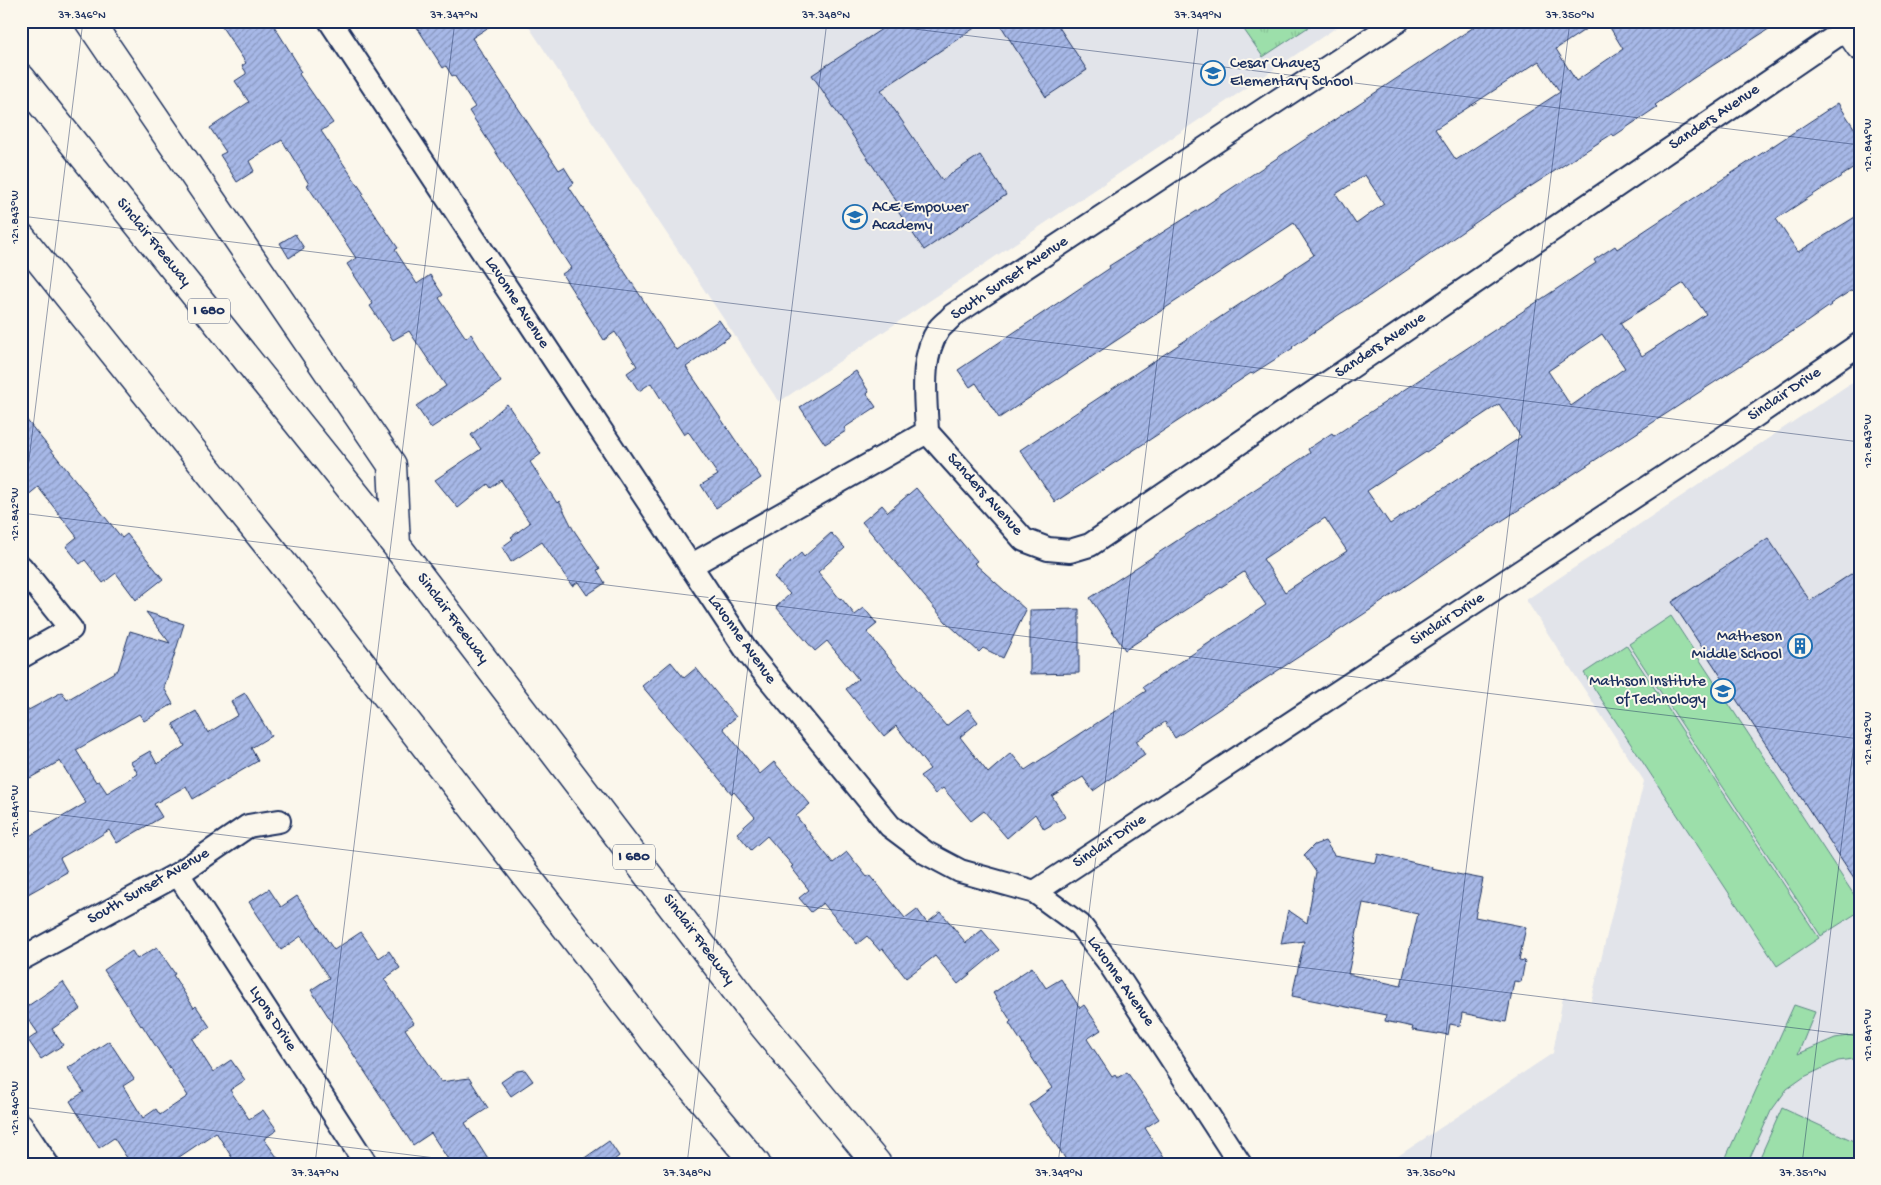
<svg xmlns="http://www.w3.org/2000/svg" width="1881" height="1185" viewBox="0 0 1881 1185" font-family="'Gochi Hand',sans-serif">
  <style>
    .built { fill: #e2e4ea }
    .grass { fill: url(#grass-tufts); stroke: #5c8784 }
    .pitch { fill: #9cdfaa; stroke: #5c8784 }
    .building { fill: url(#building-hatch); stroke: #1b2f5e; fill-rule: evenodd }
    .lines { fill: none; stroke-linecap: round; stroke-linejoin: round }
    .minor-casing { stroke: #1b2f5e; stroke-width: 26 }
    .tertiary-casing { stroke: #1b2f5e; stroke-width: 31 }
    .motorway-casing { stroke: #1b2f5e; stroke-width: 31 }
    .minor { stroke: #fbf7ec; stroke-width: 22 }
    .tertiary { stroke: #fbf7ec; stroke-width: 28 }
    .motorway { stroke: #fbf7ec; stroke-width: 28 }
    .ticks { fill: none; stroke: #1b2f5e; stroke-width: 1; stroke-opacity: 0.45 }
    .labels { text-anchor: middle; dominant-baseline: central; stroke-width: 4; stroke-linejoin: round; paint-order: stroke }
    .shield { fill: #fbf7ec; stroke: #5e6b89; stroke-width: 1 }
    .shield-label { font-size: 15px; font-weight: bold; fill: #1b2f5e }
    .poi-label { font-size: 16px; fill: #1b2f5e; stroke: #fbf7ec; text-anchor: start }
    .street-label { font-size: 16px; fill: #1b2f5e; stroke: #fbf7ec }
    .neatline { fill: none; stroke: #1b2f5e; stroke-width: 2 }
    .ticks-label { font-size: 12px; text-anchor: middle; fill: #1b2f5e }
  </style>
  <defs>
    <pattern id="grass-tufts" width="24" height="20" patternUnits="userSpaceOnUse" patternTransform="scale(1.25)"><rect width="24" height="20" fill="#9cdfaa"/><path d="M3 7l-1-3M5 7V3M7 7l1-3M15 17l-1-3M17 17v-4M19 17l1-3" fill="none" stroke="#86c095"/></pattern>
    <pattern id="building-hatch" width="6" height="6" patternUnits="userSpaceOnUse" patternTransform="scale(1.25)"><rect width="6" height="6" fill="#a7b8e7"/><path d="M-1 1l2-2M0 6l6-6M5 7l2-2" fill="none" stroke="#8796be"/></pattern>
  </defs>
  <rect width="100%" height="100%" fill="#fbf7ec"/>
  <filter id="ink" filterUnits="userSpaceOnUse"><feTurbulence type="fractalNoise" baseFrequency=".02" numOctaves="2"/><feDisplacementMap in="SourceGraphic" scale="10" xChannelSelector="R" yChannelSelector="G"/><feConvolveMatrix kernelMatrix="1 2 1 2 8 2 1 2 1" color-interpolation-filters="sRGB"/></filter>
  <g filter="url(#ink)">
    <path class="built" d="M525,21H1346L779,402Z
      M1860,377V1164H1386L1553,1053L1563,997L1591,1001L1644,781L1526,600Z"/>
    <path class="grass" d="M1238,21H1307L1310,26L1263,57Z"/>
    <path class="pitch" d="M1671,616L1860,904V911L1821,936L1629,644Z
      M1626,645L1819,938L1777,966L1584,673Z
      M1794,1005L1815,1012L1798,1054L1835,1038L1860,1034V1058L1838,1061L1804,1077L1787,1089L1771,1111L1747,1164H1723Z
      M1782,1108L1860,1144V1164H1757Z"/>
    <path class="building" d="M218,21H271L299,66H297L301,72L299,74L333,123L321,131L364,194L362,196L398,248L395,250L417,284L430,275L443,295L439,298L466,338L471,334L501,382L431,428L416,406L446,386L409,331L393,340L370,306L373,304L347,264L356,258L307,185L309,184L282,140L249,161L254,171L237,182L220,155L226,152L210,128L249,102L235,81L246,74V72L242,66L246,63Z
      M413,21H498L472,38L559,170L564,167L574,183L569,187L676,350L719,320L730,336L686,367L761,478L716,508L701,485L718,475L690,434L688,432L684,435L651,383L639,391L627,373L637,366L615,332L604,340L562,274L571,268L469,111L475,107L454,75L452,76L446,66L443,68Z
      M894,21H985L881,90L942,180L980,155L1006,195L924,250L897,210L901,208L812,75Z
      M998,21H1055L1087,70L1046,97Z
      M1483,21H1598L1556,49L1576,81L1623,49L1606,21H1781L1692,79L1655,105L1657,107L1614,136L1612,134L1488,214L1371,295L1340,314L1292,347L1293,348L1252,374L1251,373L1055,502L1020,450L1314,255L1294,223L999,418L976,383L970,387L958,370L1110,268L1109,266L1208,204ZM1539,61L1560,92L1456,160L1435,129ZM1365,175L1384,204L1356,224L1336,194Z
      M1838,103L1860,137V164L1776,219L1798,252L1860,214V285L1830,304L1831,305L1801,326L1480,535L1373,608L1175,738L1165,722L1136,741L1145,755L1093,791L1083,777L1052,796L1065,817L1044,829L1035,814L1007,838L984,811L971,821L943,788L935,794L920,776L930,769L896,726L884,736L846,689L858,679L827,641L815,651L776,607L790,594L774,577L801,553L804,557L831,533L845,548L818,572L840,599L841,598L855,615L864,608L877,624L867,632L946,726L968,709L978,722L960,737L988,773L1011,753L1025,770L1146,691L1143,687L1266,605L1244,572L1125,650L1090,598L1310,453L1308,449L1332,433L1334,436L1596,263L1594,260L1615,246L1617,249ZM1684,283L1706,314L1642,356L1620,323ZM1602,334L1625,368L1571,406L1548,371ZM1499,404L1521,437L1390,524L1367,491ZM1325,518L1347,551L1285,592L1263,559Z
      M295,234L304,248L289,258L280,243Z
      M856,371L869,392L867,394L876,407L844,428L846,431L825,444L800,407Z
      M507,404L541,454L530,462L557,503L559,501L573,529L600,569L597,570L605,583L587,595L578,582L572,586L542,542L511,562L502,547L513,539L511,537L530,523L501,480L491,488L488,484L458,508L435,480L481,449L471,435Z
      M21,413L122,538L127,534L163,579L136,600L116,573L103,583L85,560L80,564L66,546L77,537L38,487L21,501Z
      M916,488L977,561L974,563L1026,610L1003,658L983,648L979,652L946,622L862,522L882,505L888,512Z
      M1768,538L1810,601L1860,568V887L1672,602Z
      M1079,609V673L1030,674V610Z
      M146,612L184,624L164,688L173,704L144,721L139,714L76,750L96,782L99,781L107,793L138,774L131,762L150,751L157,764L185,746L173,724L196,711L208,733L238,715L231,701L245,693L271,736L251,748L258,761L193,799L186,786L154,804L162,817L117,843L109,830L90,842V841L60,858L67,872L21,898V841L86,803L60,761L30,778L21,763V714L62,692L67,700L118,670L130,631L170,643Z
      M671,662L684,678L696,668L736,717L723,728L760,774L774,762L810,804L796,816L833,863L847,852L867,877L870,875L905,918L917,909L927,923L941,912L966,943L982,930L999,950L958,984L935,956L906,978L883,949L880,951L867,936L857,944L823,903L811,912L799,898L809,890L791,867L793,866L767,836L751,850L737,833L755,817L734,792L732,794L642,686Z
      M1325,841L1334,855L1376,863L1378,854L1432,867L1431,869L1483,879L1475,917L1526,927L1519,960L1525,961L1521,982L1514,981L1506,1022L1462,1013L1460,1026L1450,1024L1448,1035L1438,1033V1034L1412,1030L1413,1027L1385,1021L1386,1015L1292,996L1304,941L1281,944L1288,910L1307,923L1316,872L1304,855L1314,845ZM1363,903L1418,914L1401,986L1348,974Z
      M269,889L281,907L297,896L334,950L361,932L379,958L389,951L400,968L384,979L414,1023L405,1029L441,1082L469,1078L488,1108L465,1123L491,1164H451L431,1133L413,1145L311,990L329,978L301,936L281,950L249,902Z
      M157,947L175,974L173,975L194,1008L196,1006L210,1027L192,1039L213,1072L231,1060L245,1080L230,1090L249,1119L263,1110L277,1130L264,1139L282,1164H236L216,1132L169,1164H131L114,1138L99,1148L70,1101L84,1092L68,1068L109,1041L134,1079L123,1086L143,1118L156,1109L160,1115L188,1096L142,1025L141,1026L104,970L132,951L137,959Z
      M1032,967L1046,988L1061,979L1080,1008L1084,1005L1101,1030L1087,1039L1112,1077L1115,1075L1117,1078L1127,1072L1159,1119L1145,1128L1168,1164H1069L1029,1105L1052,1088L1009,1023L1011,1021L993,993Z
      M63,982L81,1009L52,1029L63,1045L41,1059L28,1040L38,1033L22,1010Z
      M525,1070L533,1081L511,1096L501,1082L517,1071Z
      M609,1141L619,1156L609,1164H576Z"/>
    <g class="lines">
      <defs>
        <path id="minor" d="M330,21L749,654L890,826L926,853L960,871L1035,892L1080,925L1107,960L1240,1164
          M927,432L1024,540L1048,549L1070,551L1090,545L1848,28
          M927,432C926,399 919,358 939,329C943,324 949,320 953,315L1398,21
          M690,566L927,432
          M21,567L71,629L21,657
          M178,874L366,1164
          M1035,892L1723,438L1860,344
          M21,959L178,874L248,826L279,821
          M21,1125L47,1164"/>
        <path id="tertiary" d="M1843,21L1860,46"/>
        <path id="motorway" d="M89,21L392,465L396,545
          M21,78L396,545L758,1019L877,1164
          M21,237L309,596L674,1066L756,1164"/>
      </defs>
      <use href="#minor" class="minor-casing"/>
      <use href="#tertiary" class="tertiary-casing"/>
      <use href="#motorway" class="motorway-casing"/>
      <use href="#minor" class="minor"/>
      <use href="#tertiary" class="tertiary"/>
      <use href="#motorway" class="motorway"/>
    </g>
  </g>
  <path class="ticks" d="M849,21L1860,145M21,216L1860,442M21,513L1860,739M21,525L83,21M21,810L1860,1036M21,1107L484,1164M315,1164L455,21M687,1164L827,21M1058,1164L1199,21M1430,1164L1570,21M1802,1164L1860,694"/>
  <defs>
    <symbol id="school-ring" viewBox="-11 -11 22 22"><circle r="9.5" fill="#fbf7ec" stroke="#1f6fb2" stroke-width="1.5"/><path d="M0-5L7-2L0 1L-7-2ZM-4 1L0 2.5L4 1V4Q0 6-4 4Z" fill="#1f6fb2"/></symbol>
    <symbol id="building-ring" viewBox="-11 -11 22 22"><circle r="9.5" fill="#fbf7ec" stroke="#1f6fb2" stroke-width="1.5"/><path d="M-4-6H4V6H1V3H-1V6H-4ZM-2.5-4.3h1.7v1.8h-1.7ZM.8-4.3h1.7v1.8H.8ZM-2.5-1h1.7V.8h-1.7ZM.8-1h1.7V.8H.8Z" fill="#1f6fb2"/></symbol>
  </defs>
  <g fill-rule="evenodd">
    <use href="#school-ring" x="1199" y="59" width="28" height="28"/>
    <use href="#school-ring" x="841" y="203" width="28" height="28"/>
    <use href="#building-ring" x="1786" y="632" width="28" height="28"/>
    <use href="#school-ring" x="1709" y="677" width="28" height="28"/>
  </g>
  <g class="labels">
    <g class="shield">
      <rect x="188" y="298.5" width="42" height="25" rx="4"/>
      <rect x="613" y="844.5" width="42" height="25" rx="4"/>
    </g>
    <g class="shield-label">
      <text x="209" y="311">I 680</text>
      <text x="634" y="857">I 680</text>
    </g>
    <g class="poi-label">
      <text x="1230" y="64">Cesar Chavez<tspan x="1230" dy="18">Elementary School</tspan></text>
      <text x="872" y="208">ACE Empower<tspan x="872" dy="18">Academy</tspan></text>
      <text x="1782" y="637" text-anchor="end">Matheson<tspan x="1782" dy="18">Middle School</tspan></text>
      <text x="1706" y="682" text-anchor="end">Mathson Institute<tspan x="1706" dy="18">of Technology</tspan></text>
    </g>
    <g class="street-label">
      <text transform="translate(1715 118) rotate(-34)">Sanders Avenue</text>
      <text transform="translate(153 243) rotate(51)">Sinclair Freeway</text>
      <text transform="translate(1010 279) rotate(-34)">South Sunset Avenue</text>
      <text transform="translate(516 303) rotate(57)">Lavonne Avenue</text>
      <text transform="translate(1381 346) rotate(-34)">Sanders Avenue</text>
      <text transform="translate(1785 395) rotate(-34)">Sinclair Drive</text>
      <text transform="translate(984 495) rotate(48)">Sanders Avenue</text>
      <text transform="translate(452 619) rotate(53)">Sinclair Freeway</text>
      <text transform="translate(1448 620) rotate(-33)">Sinclair Drive</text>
      <text transform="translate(741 640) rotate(54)">Lavonne Avenue</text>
      <text transform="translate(1110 842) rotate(-34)">Sinclair Drive</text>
      <text transform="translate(149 887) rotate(-30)">South Sunset Avenue</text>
      <text transform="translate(698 940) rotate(53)">Sinclair Freeway</text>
      <text transform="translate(1120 982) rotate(55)">Lavonne Avenue</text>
      <text transform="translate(272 1019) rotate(57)">Lyons Drive</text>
    </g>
  </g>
  <rect width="1881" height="1185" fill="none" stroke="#fbf7ec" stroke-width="55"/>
  <rect x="28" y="28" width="1826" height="1130" class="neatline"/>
  <g class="ticks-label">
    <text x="82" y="18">37.346°N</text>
    <text x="454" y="18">37.347°N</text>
    <text x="826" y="18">37.348°N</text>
    <text x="1198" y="18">37.349°N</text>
    <text x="1570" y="18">37.350°N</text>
    <text transform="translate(1867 145) rotate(-90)" y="4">121.844°W</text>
    <text transform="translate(14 217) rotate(-90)" y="4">121.843°W</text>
    <text transform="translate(1867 441) rotate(-90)" y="4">121.843°W</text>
    <text transform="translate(14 514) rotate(-90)" y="4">121.842°W</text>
    <text transform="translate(1867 738) rotate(-90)" y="4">121.842°W</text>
    <text transform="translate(14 811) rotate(-90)" y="4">121.841°W</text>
    <text transform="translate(1867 1035) rotate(-90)" y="4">121.841°W</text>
    <text transform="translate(14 1108) rotate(-90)" y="4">121.840°W</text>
    <text x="315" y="1176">37.347°N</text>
    <text x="687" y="1176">37.348°N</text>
    <text x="1059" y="1176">37.349°N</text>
    <text x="1431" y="1176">37.350°N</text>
    <text x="1803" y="1176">37.351°N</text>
  </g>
</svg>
